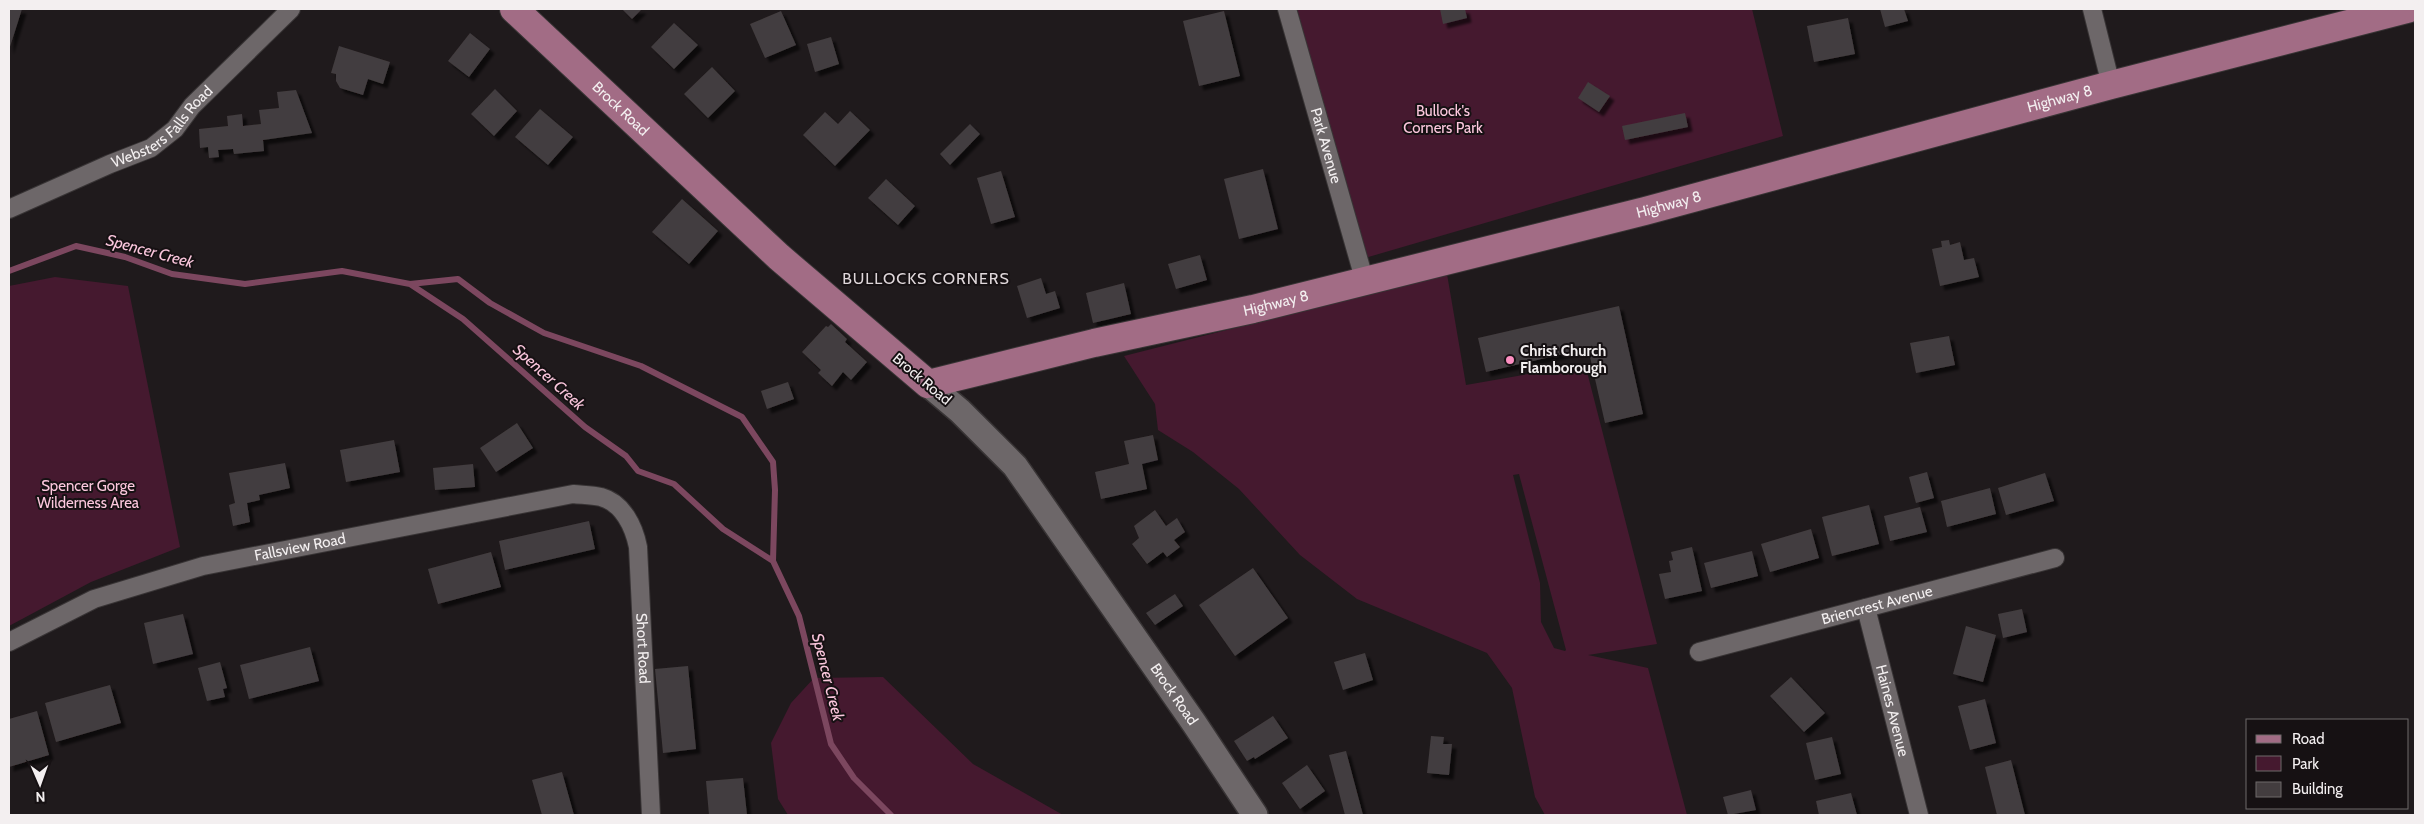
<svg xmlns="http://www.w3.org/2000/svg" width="2424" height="824" viewBox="0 0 2424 824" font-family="Cabin,sans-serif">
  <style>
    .green { fill: #45192f; fill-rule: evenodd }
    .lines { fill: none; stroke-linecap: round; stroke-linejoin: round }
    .stream { stroke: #7c475f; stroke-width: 6 }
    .building { fill: #433d3f; filter: url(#shadow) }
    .minor-casing { stroke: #383435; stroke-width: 20 }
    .secondary-casing { stroke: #383435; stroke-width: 28 }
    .primary-casing { stroke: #383435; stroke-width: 30 }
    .minor { stroke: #6d6769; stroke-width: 18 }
    .secondary { stroke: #6d6769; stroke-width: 25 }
    .primary { stroke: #a26c85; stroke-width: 28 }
    .poi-dot { fill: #fc8fc1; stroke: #161113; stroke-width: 2 }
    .labels { text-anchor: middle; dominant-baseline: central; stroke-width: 4; stroke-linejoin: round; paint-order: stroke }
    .street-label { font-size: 15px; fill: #f3eff0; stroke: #161113 }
    .park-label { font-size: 15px; fill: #fdc8de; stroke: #161113 }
    .poi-label { font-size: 15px; font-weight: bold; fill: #f3eff0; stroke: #161113; text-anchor: start }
    .water-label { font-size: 16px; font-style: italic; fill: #fac6dc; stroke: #161113 }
    .neighbourhood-label { font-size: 16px; letter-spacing: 1px; fill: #dfd7da; stroke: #161113 }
  </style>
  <defs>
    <filter id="shadow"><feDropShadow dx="4.5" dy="4.5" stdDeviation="1" flood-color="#0009"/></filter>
  </defs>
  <rect width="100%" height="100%" fill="#1f1a1c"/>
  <path class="green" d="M1297,9H1752L1783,136L1365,258Z
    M1447,274L1466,385L1585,364L1657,644L1588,655L1648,668L1687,815H1545L1535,797L1512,688L1487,653L1357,599L1300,555L1239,489L1193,452L1158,430L1155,404L1124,356ZM1519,474L1566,650L1565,651L1554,648L1541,622L1540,583L1513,475Z
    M55,277L128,286L180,547L91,582L9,626V286Z
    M883,677L973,764L1063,815H788L778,799L771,743L791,703L814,678Z"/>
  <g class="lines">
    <path class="stream" d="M9,271L76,246L125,257L172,274L245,284L342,271L410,284L463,319L585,427L626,456L638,471L674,484L723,529L773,561L799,616L831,744L854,778L891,815
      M410,284L458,279L490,303L544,333L641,366L742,417L773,462L775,490L773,561"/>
  </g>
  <path class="building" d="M9,9H22L9,50Z
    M622,9H642L632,19Z
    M1440,9H1465L1467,18L1443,24Z
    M1880,9H1904L1908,21L1885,27Z
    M781,11L796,45L765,58L750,24Z
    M1224,11L1240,76L1199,86L1183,21Z
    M1848,18L1855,54L1814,62L1807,26Z
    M674,23L698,45L674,69L651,47Z
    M470,33L490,49L469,77L448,61Z
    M831,37L839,64L815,72L807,44Z
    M339,46L390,62L383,84L368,79L363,95L340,88L336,81V74L331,73Z
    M712,67L735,91L708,118L684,94Z
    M1588,82L1610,96L1599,112L1578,98Z
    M495,89L517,111L494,136L471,114Z
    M296,90L312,133L263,140L264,151L234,154L233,149L218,150L219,157L209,158L208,147L200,148L199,129L228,126L227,116L242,114L243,126L261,124L259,110L279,108L277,92Z
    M540,109L573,137L548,165L515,137Z
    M850,111L870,130L835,166L803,135L825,112L838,124Z
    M1685,113L1688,127L1625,140L1622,126Z
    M970,124L980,134L950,165L940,154Z
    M1263,169L1278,229L1239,239L1224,179Z
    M1001,171L1015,217L991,224L977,178Z
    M886,179L915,206L898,225L868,198Z
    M682,199L718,231L689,264L652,232Z
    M1949,240L1950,245L1960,242L1964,260L1974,258L1979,277L1940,286L1932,249L1942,247L1941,241Z
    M1200,255L1207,280L1176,289L1168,264Z
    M1041,278L1046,294L1055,291L1060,308L1027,318L1017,286Z
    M1124,283L1131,314L1093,323L1086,293Z
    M1619,306L1643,414L1605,423L1588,348L1486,372L1478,338Z
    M831,324L847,339L845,342L867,362L851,380L843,372L832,386L818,373L821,370L802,352L826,326L828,327Z
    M1949,336L1955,365L1916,373L1910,343Z
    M788,382L794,399L767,409L761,391Z
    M517,423L533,448L496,472L480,448Z
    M1153,435L1158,460L1142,464L1147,489L1101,499L1095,472L1129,464L1124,441Z
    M394,440L400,472L346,482L340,450Z
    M285,463L290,488L259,495L260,500L247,503L250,522L233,526L229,505L235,503L229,473Z
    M473,464L475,487L435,490L433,468Z
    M1927,472L1934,498L1916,503L1909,477Z
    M2045,473L2054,501L2006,515L1998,488Z
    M1990,488L1996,514L1947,527L1941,501Z
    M1869,505L1879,544L1832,556L1822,517Z
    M1920,507L1927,532L1890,541L1884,516Z
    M1155,510L1166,526L1177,518L1185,532L1174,540L1180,547L1167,557L1163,552L1147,564L1132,544L1139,538L1134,526Z
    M589,521L595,549L505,570L499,541Z
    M1811,529L1819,558L1770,572L1761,544Z
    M1692,547L1702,591L1665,599L1659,574L1671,572L1669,561L1673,560L1671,552Z
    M1752,551L1758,576L1711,588L1704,563Z
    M491,552L501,587L438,604L428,569Z
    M1253,568L1288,618L1235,656L1199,605Z
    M1175,594L1183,606L1155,625L1146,613Z
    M2022,609L2027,632L2003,638L1998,614Z
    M183,614L193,654L153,664L144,623Z
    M1966,626L1996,635L1983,682L1953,674Z
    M310,647L319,681L249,699L240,665Z
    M1365,653L1373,680L1343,690L1334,662Z
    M220,662L227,688L223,689L225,697L207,701L198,668Z
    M688,666L696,749L663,753L655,669Z
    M1791,677L1825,713L1804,732L1770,696Z
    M110,685L121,723L56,742L45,703Z
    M1985,699L1996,743L1970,750L1958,706Z
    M37,711L49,755L9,767V719Z
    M1273,716L1288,738L1255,759L1254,757L1247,761L1234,741Z
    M1431,736L1444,737L1443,744H1452L1449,775L1427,773Z
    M1832,737L1841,774L1815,780L1806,743Z
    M1346,751L1363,815H1345L1329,755Z
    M2011,760L2025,815H1997L1985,767Z
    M1307,765L1325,791L1300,809L1282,783Z
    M562,772L574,815H542L532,780Z
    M743,778L747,815H709L706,781Z
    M1751,790L1756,810L1728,815L1723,797Z
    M1851,793L1857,815H1819L1816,801Z"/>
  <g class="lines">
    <defs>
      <g id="minor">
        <path id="s1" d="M1287,9L1365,282"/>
        <path d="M2092,9L2111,85"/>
        <path id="s2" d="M9,209L110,164L151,148L175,129L192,106L291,9"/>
        <path id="s3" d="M1866,608L1919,815"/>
        <path id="s4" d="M9,642L94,599L203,566L573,494C582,495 592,495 601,497C623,503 634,527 638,547L651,815"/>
        <path id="s5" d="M1699,652L2055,558"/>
      </g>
      <g id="secondary">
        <path id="s6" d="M928,384L960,411L1015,466L1194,723L1255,815"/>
      </g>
      <g id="primary">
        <path id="s7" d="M514,9L779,257L928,384L1094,343L1253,309L1645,211L2111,85L2407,9"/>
      </g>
    </defs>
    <use href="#minor" class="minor-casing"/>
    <use href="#secondary" class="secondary-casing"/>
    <use href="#primary" class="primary-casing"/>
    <use href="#minor" class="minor"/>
    <use href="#secondary" class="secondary"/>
    <use href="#primary" class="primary"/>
  </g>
  <circle class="poi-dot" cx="1510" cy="360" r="5"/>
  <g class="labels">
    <g class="street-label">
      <text stroke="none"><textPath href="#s7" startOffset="1726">Highway 8</textPath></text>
      <text stroke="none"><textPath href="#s7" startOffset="146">Brock Road</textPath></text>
      <text stroke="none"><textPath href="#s2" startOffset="176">Websters Falls Road</textPath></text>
      <text stroke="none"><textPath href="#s1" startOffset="142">Park Avenue</textPath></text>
      <text stroke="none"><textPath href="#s7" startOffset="1321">Highway 8</textPath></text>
      <text stroke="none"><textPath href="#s7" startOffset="916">Highway 8</textPath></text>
      <text transform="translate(922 379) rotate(40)">Brock Road</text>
      <text stroke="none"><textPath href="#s4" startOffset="308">Fallsview Road</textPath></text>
      <text stroke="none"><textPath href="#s5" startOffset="184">Briencrest Avenue</textPath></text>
      <text stroke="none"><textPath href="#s4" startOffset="781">Short Road</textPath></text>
      <text stroke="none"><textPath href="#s6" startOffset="398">Brock Road</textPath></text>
      <text stroke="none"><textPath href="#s3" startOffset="106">Haines Avenue</textPath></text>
    </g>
    <g class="park-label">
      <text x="1443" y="111">Bullock's<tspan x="1443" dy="17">Corners Park</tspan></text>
      <text x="88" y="486">Spencer Gorge<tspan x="88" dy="17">Wilderness Area</tspan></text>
    </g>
    <g class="poi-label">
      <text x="1520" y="351">Christ Church<tspan x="1520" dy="17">Flamborough</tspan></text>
    </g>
    <g class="water-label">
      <text transform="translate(150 251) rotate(15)">Spencer Creek</text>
      <text transform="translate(549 377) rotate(42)">Spencer Creek</text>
      <text transform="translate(828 677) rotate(76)">Spencer Creek</text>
    </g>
    <g class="neighbourhood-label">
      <text x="926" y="278">BULLOCKS CORNERS</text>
    </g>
  </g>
  <rect width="2424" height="824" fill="none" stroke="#f3eff0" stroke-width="20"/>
  <rect x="2246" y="719" width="162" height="90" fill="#161113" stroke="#6e6a6b"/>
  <rect x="2256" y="735" width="25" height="8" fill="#a26c85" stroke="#6e6a6b"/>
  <text x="2292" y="744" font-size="15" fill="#f3eff0">Road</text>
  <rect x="2256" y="756" width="25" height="15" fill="#45192f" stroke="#6e6a6b"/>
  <text x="2292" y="769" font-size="15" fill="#f3eff0">Park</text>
  <rect x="2256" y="782" width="25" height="15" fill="#433d3f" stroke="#6e6a6b"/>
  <text x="2292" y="794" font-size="15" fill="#f3eff0">Building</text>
  <g transform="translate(40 784) rotate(178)" stroke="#161113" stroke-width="4" paint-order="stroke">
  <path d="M0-4L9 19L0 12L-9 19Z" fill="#f3eff0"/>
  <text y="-8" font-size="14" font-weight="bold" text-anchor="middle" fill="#f3eff0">N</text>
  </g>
</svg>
